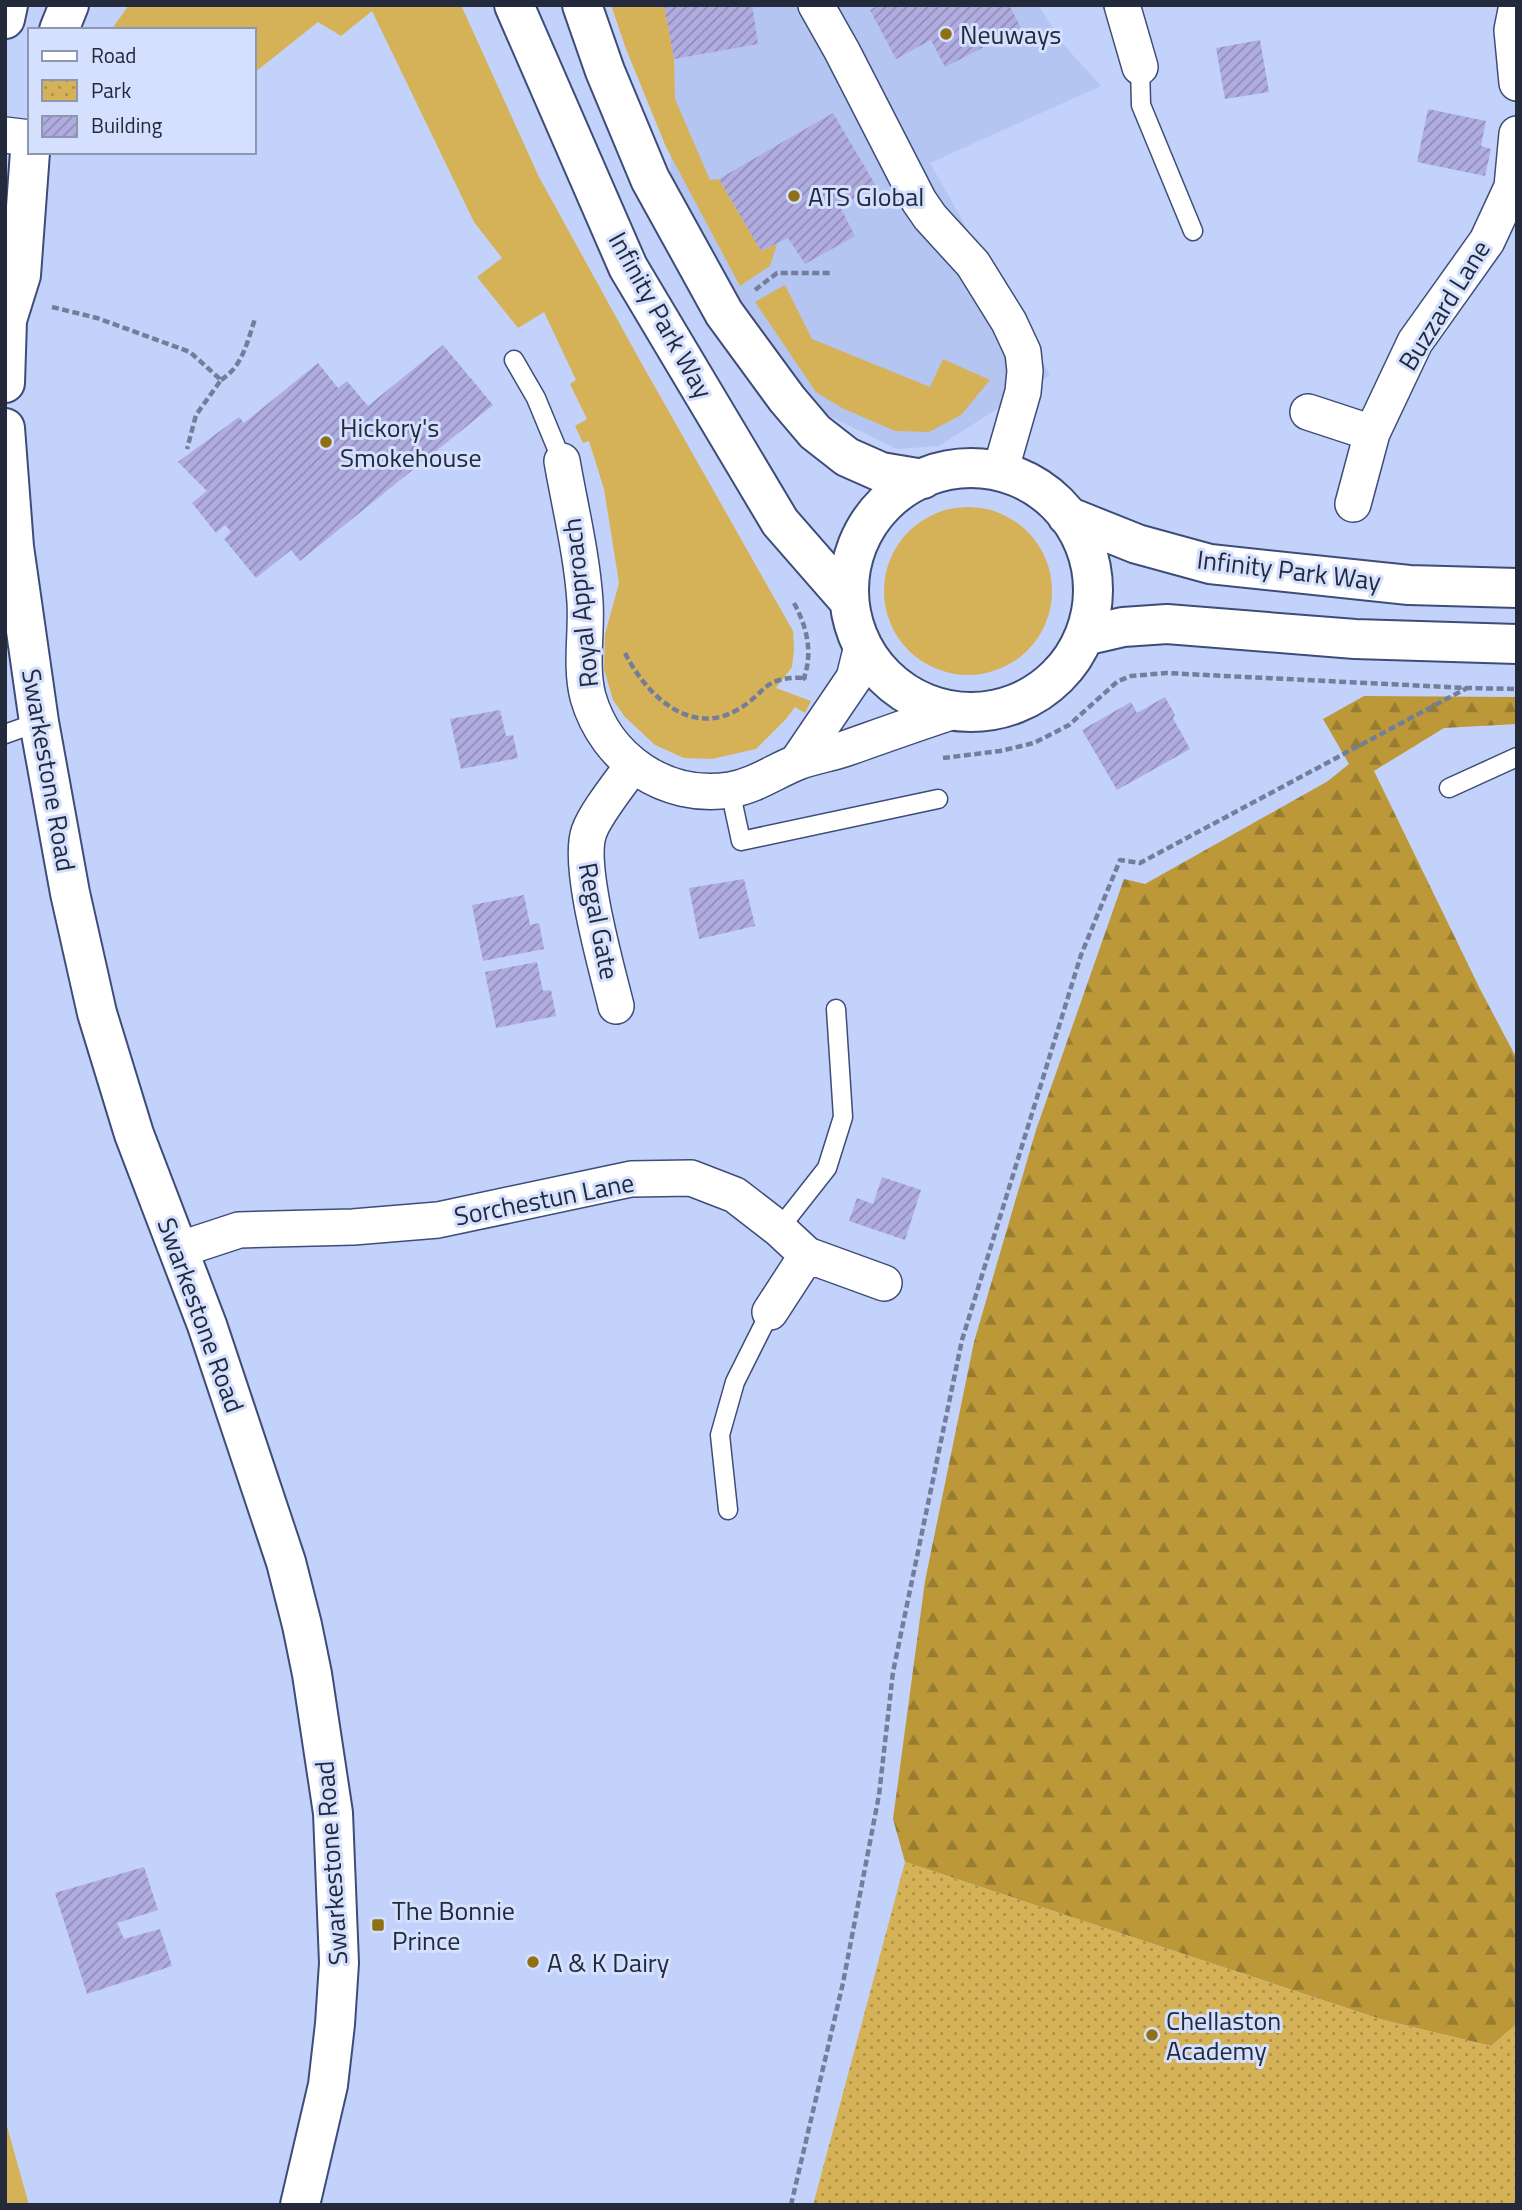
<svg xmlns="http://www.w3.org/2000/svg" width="1522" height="2210" viewBox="0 0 1522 2210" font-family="'Titillium Web',sans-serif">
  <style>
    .built { fill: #b4c5f1 }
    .grass { fill: #d5b258 }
    .forest { fill: url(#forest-firs) }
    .park { fill: url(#park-dots) }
    .building { fill: url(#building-hatch) }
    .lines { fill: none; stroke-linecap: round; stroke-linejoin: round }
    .service-casing { stroke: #3e4d77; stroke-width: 21 }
    .minor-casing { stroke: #3e4d77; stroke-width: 38 }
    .tertiary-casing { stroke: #3e4d77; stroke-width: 42 }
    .primary-casing { stroke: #3e4d77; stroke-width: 42 }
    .path { stroke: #737e9b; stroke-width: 4.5; stroke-dasharray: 7 3.5; stroke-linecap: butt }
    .service { stroke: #fff; stroke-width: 18 }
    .minor { stroke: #fff; stroke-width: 35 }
    .tertiary { stroke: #fff; stroke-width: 38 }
    .primary { stroke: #fff; stroke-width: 38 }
    .poi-dot { fill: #8f7015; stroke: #d4e0fe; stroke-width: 2.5 }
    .labels { text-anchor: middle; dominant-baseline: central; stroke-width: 6; stroke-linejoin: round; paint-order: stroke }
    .poi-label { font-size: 26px; fill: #222a3c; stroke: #d4e0fe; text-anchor: start }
    .street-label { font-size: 26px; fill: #222a3c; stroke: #d4e0fe }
  </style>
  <defs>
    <pattern id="forest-firs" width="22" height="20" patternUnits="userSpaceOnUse" patternTransform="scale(1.75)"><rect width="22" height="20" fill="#bc9838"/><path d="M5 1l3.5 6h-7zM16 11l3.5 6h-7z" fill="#987c30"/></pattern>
    <pattern id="park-dots" width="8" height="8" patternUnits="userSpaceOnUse" patternTransform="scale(1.75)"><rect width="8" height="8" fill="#d5b258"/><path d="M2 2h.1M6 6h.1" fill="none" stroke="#ac914a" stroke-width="1.8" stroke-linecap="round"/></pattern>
    <pattern id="building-hatch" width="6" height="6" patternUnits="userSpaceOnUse" patternTransform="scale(1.75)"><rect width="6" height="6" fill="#b0ace0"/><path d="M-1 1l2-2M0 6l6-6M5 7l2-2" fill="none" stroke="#8f8cb7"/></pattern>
  </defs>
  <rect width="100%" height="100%" fill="#c3d2fa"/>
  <path class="built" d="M664,5H1038L1063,44L1101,86L930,163L1050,375L939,446L897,449L823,413L763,352L670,182L674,59Z"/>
  <path class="grass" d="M129,5H461L539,177L638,357L793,631L794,649L792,667L776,688L811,701L805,713L795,707L786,719L756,749L712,759L684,758L655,745L625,717L613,700L604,669L605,634L619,583L604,489L589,441L583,443L575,426L587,419L570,384L576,380L544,312L518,328L477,277L502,258L474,222L372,11L341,36L318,22L254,73V30H111Z
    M611,5H664L674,59L675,99L710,180L719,179L761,251L777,244L770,266L740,286L666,147L626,49Z
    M785,285L812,339L930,387L943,359L990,380L961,415L929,432L895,431L842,408L816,392L755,302Z
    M884 591a84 84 0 1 1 168 0a84 84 0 1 1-168 0Z
    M5,2119L29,2205H5Z"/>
  <path class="forest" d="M1364,696L1517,697V724L1444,728L1374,771L1480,989L1517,1059V2024L1491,2046L1383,2020L905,1862L893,1819L925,1581L974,1342L1036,1130L1124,879L1145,884L1328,781L1349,764L1323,719Z"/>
  <path class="park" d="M905,1862L1383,2020L1491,2046L1517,2024V2205H813Z"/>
  <path class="building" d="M664,5H752L758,44L674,59Z
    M879,5H1009L1021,28L945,67L931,40L896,59L870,10Z
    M1260,40L1269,92L1225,99L1216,48Z
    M1428,109L1486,121L1481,146L1491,149L1485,176L1417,162Z
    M833,113L876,186L840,207L855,236L805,264L788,238L761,251L719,179Z
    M443,345L493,405L300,561L291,550L256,578L224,539L231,532L225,525L216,533L192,503L207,491L178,462L239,417L244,423L318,363L338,388L347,381L368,406Z
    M1165,697L1175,715L1173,718L1190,749L1117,790L1082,730L1131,702L1137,713Z
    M500,710L506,736L513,735L518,758L461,769L450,719Z
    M744,879L755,926L699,939L689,888Z
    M524,895L530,925L539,923L544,949L483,961L472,905Z
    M537,962L543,991L551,990L556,1016L496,1028L485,972Z
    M882,1177L921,1190L905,1240L849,1221L857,1198L873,1204Z
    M144,1867L158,1910L117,1923L124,1939L160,1929L172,1966L87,1994L55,1893Z"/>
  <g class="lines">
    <defs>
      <path id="service" d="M1140,67L1141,105L1193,231
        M514,360L536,398L562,461
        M5,734L39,722
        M1449,788L1517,757
        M730,790L741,841L938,799
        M779,1229L827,1168L843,1117L836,1009
        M728,1510L720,1435L735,1382L770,1312"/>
      <path id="minor" d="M816,5L842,51L919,201L930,217L973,264L1009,322L1023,352L1025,371L1023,392L1000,472
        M1122,5L1140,67
        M1517,5L1512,30L1517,83
        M5,135L30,138
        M1308,412L1372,433
        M562,461C570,507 582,555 585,602C587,633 580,666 588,697C606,759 665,800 730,790C755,786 775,771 798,762C813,756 829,754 844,749C881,736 917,723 954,711
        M1353,504L1372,433L1415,342L1487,241L1512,187L1517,134
        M797,762L854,678L862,646
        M616,1006C607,969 577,865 589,832C595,814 621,782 633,765
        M178,1250L239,1230L353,1227L438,1220L631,1179L691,1178L735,1195L779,1229L807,1255L884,1283
        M770,1312L807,1255"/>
      <path id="tertiary" d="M514,5L628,267L780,522L849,601
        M582,5L605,71L650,179L724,313L787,399L815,432L847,457L881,472L923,479
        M849 590a122 122 0 1 1 244 0a122 122 0 1 1-244 0Z
        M1067,516L1137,544L1210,564L1409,585L1517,588
        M1084,636L1123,627L1167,624L1355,639L1517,644"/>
      <path id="primary" d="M5,19L8,5
        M59,30L69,5
        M5,383L7,320L21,275L30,152
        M5,428L14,547L39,722L70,893L97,1013L134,1134L207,1325L286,1562L302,1625L312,1674L333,1813L339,1963L335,2024L328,2085L300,2205"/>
    </defs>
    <use href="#service" class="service-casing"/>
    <use href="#minor" class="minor-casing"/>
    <use href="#tertiary" class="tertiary-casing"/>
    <use href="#primary" class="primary-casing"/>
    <path class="path" d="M755,290L777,273H831
      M52,307L97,318L190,352L221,380L196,415L187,449
      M221,380C243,366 247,342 255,319
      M794,603C807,627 813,652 804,678L806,680
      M625,653C646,695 690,737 737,710C767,693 762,676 804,678
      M943,758L1000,751L1034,743L1069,725L1118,681L1131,676L1166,673L1467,688L1517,689
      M791,2205L843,1983L879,1795L893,1672L962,1340L1081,955L1120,860L1140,863L1467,688"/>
    <use href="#service" class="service"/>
    <use href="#minor" class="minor"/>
    <use href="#tertiary" class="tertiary"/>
    <use href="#primary" class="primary"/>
  </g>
  <g class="poi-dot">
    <circle cx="946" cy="34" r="7"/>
    <circle cx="794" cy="196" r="7"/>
    <circle cx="326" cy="442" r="7"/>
    <rect x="371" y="1918" width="14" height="14" rx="3.5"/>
    <circle cx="533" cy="1962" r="7"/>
    <circle cx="1152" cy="2035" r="7"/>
  </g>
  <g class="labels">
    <g class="poi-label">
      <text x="960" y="34">Neuways</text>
      <text x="808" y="196">ATS Global</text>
      <text x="340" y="427">Hickory's<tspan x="340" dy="30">Smokehouse</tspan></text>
      <text x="392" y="1910">The Bonnie<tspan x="392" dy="30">Prince</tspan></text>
      <text x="547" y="1962">A &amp; K Dairy</text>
      <text x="1166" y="2020">Chellaston<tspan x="1166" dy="30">Academy</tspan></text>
    </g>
    <g class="street-label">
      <text transform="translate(1444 305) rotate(-58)">Buzzard Lane</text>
      <text transform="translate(661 315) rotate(61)">Infinity Park Way</text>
      <text transform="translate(1289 570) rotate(7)">Infinity Park Way</text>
      <text transform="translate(580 603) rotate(-96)">Royal Approach</text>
      <text transform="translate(49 770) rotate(80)">Swarkestone Road</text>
      <text transform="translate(599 921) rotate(79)">Regal Gate</text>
      <text transform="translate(544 1199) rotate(-11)">Sorchestun Lane</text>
      <text transform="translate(201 1315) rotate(70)">Swarkestone Road</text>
      <text transform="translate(331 1863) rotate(-94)">Swarkestone Road</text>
    </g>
  </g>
  <rect width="1522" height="2210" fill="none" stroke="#222a3c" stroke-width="14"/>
  <rect x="28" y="28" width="228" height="126" fill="#d4e0fe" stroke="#8d97b0" stroke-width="2"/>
  <rect x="42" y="51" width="35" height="10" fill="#ffffff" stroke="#8d97b0" stroke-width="2"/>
  <text x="91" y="63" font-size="21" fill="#222a3c">Road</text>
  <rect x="42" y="80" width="35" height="21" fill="url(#park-dots)" stroke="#8d97b0" stroke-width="2"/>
  <text x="91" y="98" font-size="21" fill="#222a3c">Park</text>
  <rect x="42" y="116" width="35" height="21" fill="url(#building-hatch)" stroke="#8d97b0" stroke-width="2"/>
  <text x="91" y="133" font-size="21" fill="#222a3c">Building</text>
</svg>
